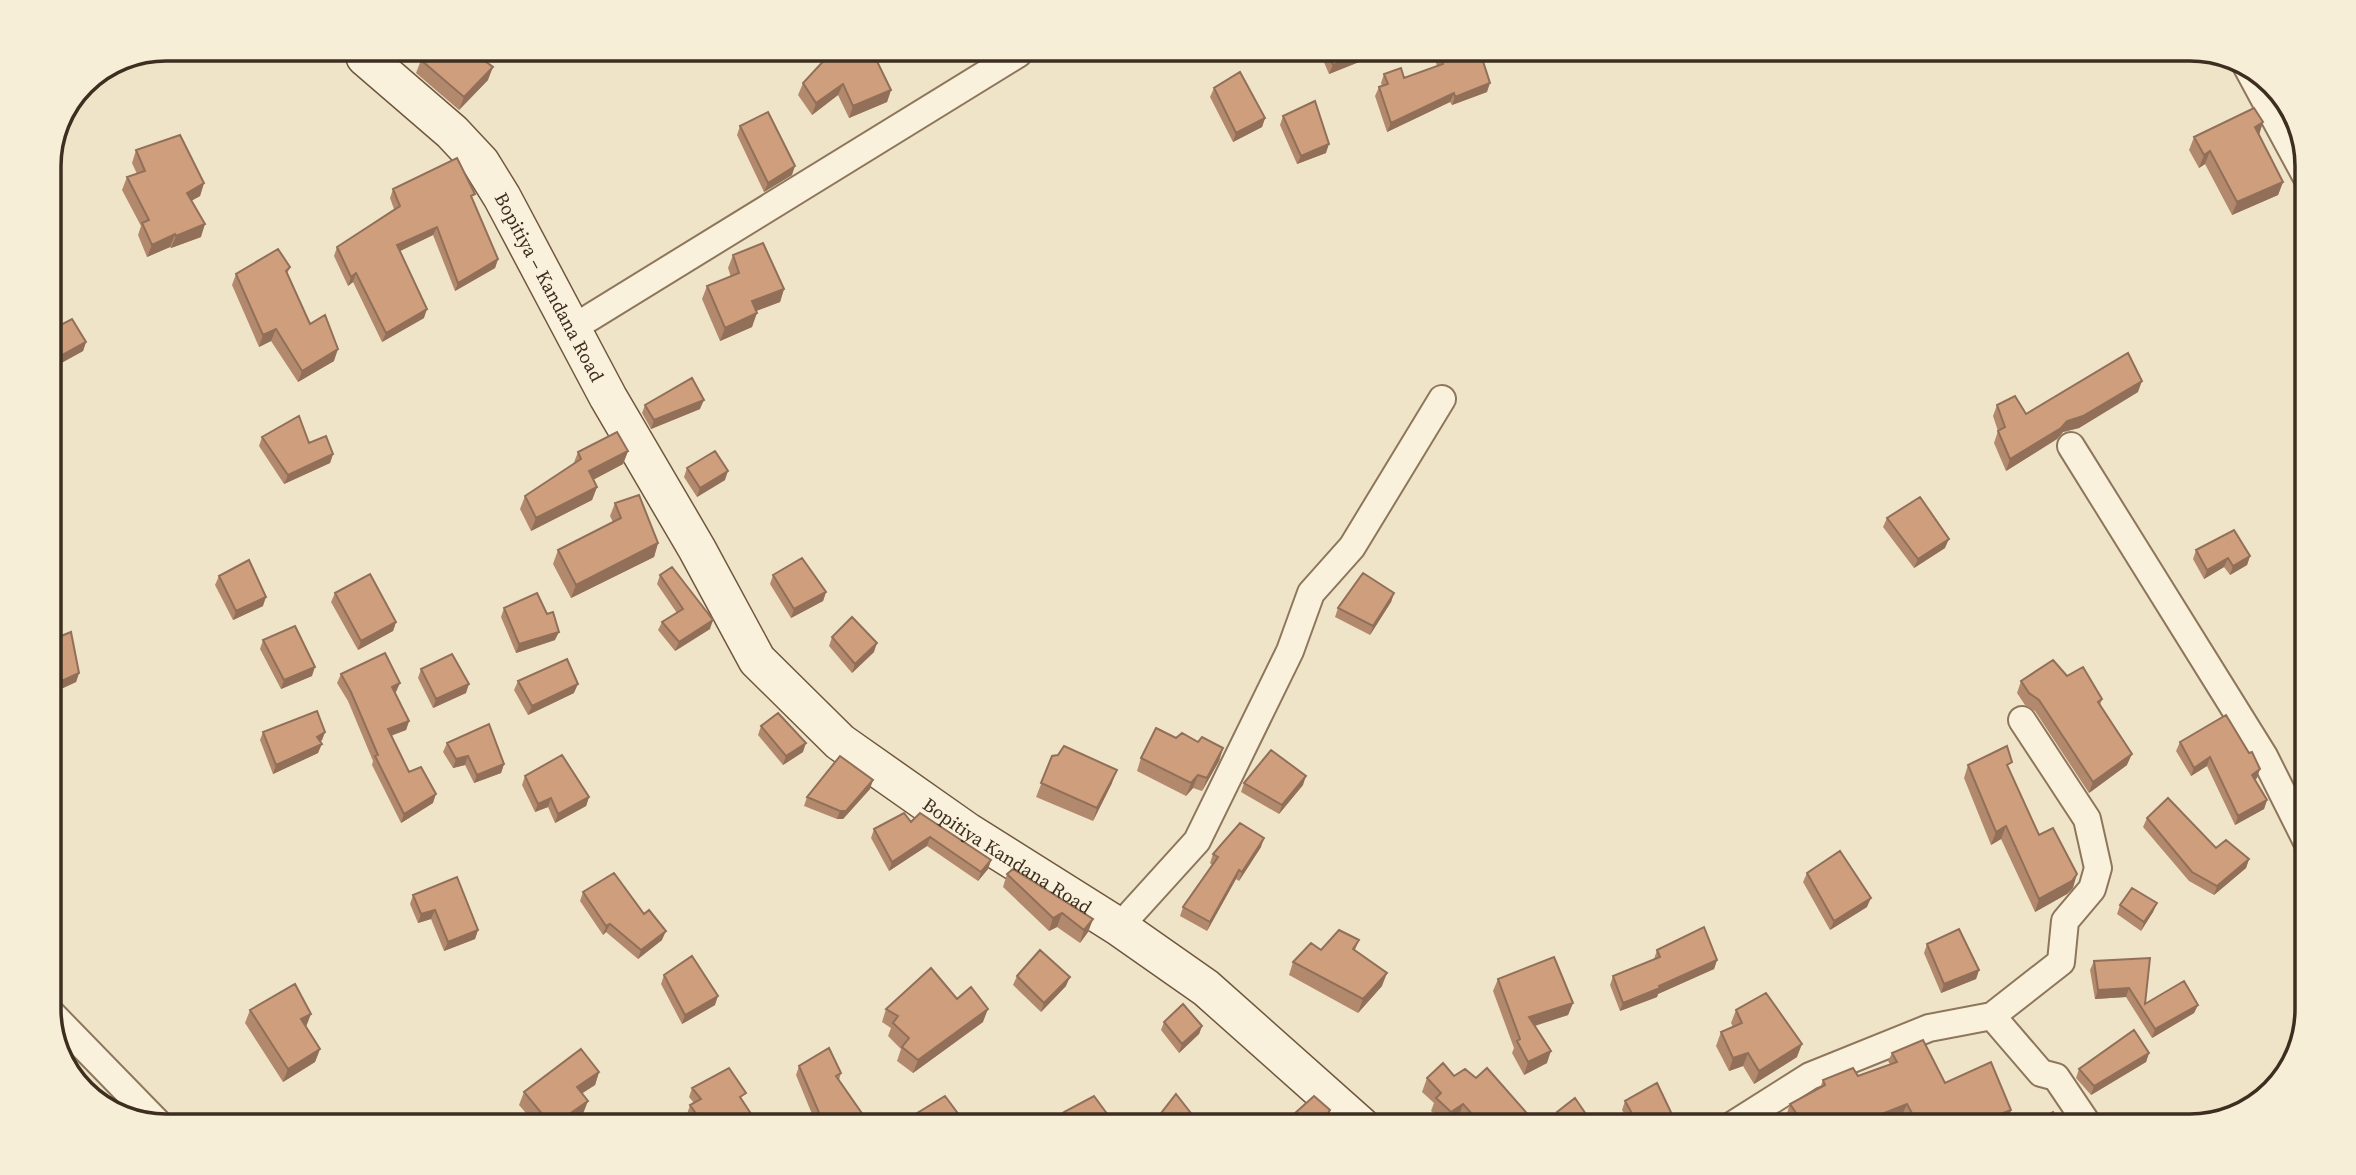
<svg xmlns="http://www.w3.org/2000/svg" width="2356" height="1175" viewBox="0 0 2356 1175" font-family="'Source Serif 4',serif">
  <style>
    .lines { fill: none; stroke-linecap: round; stroke-linejoin: round }
    .minor-casing { stroke: #8d765c; stroke-width: 30 }
    .secondary-casing { stroke: #6f573f; stroke-width: 40 }
    .minor { stroke: #faf1dc; stroke-width: 26 }
    .secondary { stroke: #faf1dc; stroke-width: 37 }
    .wall { fill: #b2896c }
    .shaded-wall { fill: #916f58 }
    .building { fill: #cf9f7d; stroke: #916f58; stroke-width: 2 }
    .labels { text-anchor: middle; dominant-baseline: central; stroke-width: 5; stroke-linejoin: round; paint-order: stroke }
    .street-label { font-size: 19px; fill: #3d2e20; stroke: #f7eed8 }
    .rim { fill: none; stroke: #3d2e20; stroke-width: 3.5 }
  </style>
  <rect width="100%" height="100%" fill="#f0e4c8"/>
  <g class="lines">
    <defs>
      <path id="minor" d="M2246,65L2307,178
        M573,328L1018,54
        M2071,446L2264,756L2307,842
        M1119,927L1197,841L1290,651L1311,593L1352,547L1442,399
        M49,1011L160,1125
        M1992,1016L2041,1073L2056,1077L2089,1126
        M1731,1126L1810,1076L1929,1028L1992,1016L2061,962L2065,921L2092,889L2098,868L2087,819L2022,720"/>
      <g id="secondary">
        <path id="s1" d="M365,57L452,132L481,163L502,197L608,397L697,549L757,660L840,742L968,832L1119,927L1206,988L1361,1126"/>
      </g>
    </defs>
    <use href="#minor" class="minor-casing"/>
    <use href="#secondary" class="secondary-casing"/>
    <use href="#minor" class="minor"/>
    <use href="#secondary" class="secondary"/>
  </g>
  <path class="wall" d="M1366,52L1364,60L1329,74L1320,53Z
    M1435,52H1480L1487,92L1452,105L1450,102L1387,132L1375,96L1379,87L1382,86L1381,83L1384,74L1404,78L1437,66L1434,56Z
    M827,55H874L891,90L887,102L849,118L838,95L812,115L798,95L803,83L825,59Z
    M421,60L488,80L459,110L416,73Z
    M1214,88L1265,118L1262,127L1233,142L1210,97Z
    M2286,100L2287,102L2294,120L2285,104Z
    M1283,116L1326,153L1297,164L1280,125Z
    M2263,122L2259,134L2283,182L2278,195L2232,215L2205,164L2199,168L2189,150L2194,137Z
    M740,126L792,175L764,192L737,135Z
    M136,150L204,183L200,196L191,201L201,237L171,248L170,247L147,257L138,235L141,226L122,190L127,177L137,174L132,163Z
    M393,189L473,201L498,259L495,268L455,291L433,235L400,251L424,318L382,342L353,282L348,286L334,256L337,247L394,209L390,198Z
    M733,255L784,289L780,302L756,311L752,327L720,341L702,299L707,286L731,277L728,268Z
    M290,267L287,274L310,324L334,361L298,382L271,341L259,347L232,285L236,274Z
    M49,331L86,342L83,351L54,367L49,358Z
    M2138,392L2079,428L2063,432L2057,439L2006,471L1994,443L1998,431L1993,416L1997,405L2026,414Z
    M645,405L700,409L651,429L642,413Z
    M262,437L309,443L333,454L330,463L284,484L259,446Z
    M628,451L623,464L593,480L597,487L592,500L531,531L520,509L525,496L573,465L578,452Z
    M687,468L725,480L697,497L684,477Z
    M615,503L658,543L654,557L571,598L553,564L558,550L613,522L610,516Z
    M1887,518L1945,548L1914,568L1883,527Z
    M2196,550L2250,556L2247,565L2230,575L2224,567L2204,579L2193,559Z
    M660,575L710,629L675,651L658,630L662,622L677,613L657,584Z
    M773,575L826,592L823,601L791,618L770,584Z
    M219,576L263,606L233,620L215,585Z
    M335,593L396,622L393,631L358,650L331,602Z
    M1394,593L1391,602L1370,635L1335,617L1338,608Z
    M2307,596V612L2304,605Z
    M504,608L547,614L555,640L516,653L501,617Z
    M832,637L874,652L852,673L829,646Z
    M263,640L312,676L281,689L260,649Z
    M49,641L79,673L76,682L50,694Z
    M421,669L466,693L433,708L418,678Z
    M341,674L396,692L395,693L409,721L406,730L391,736L409,772L433,803L401,823L372,765L373,761L348,701L337,683Z
    M2067,676L2102,699L2100,705L2127,765L2089,793L2035,711L2025,705L2017,693L2021,681Z
    M518,681L574,693L528,715L514,690Z
    M2304,700L2307,705V720L2301,708Z
    M761,726L803,752L783,765L758,735Z
    M263,732H325L322,740L320,742L318,753L273,774L260,740Z
    M1176,738L1223,748L1219,761L1202,791L1193,788L1186,796L1137,771L1141,758Z
    M2180,742L2257,778L2255,780L2267,800L2264,809L2235,825L2207,766L2191,776L2176,751Z
    M447,743L504,764L501,773L474,783L465,765L453,768L443,752Z
    M1052,756L1112,783L1093,821L1036,797Z
    M1968,765L2009,770L2039,835L2073,888L2067,894L2035,912L2001,839L1991,845L1964,778Z
    M525,776L589,797L586,806L555,823L548,807L535,812L522,785Z
    M1244,783L1303,785L1279,814L1241,792Z
    M870,789L843,819H837L804,806L807,797Z
    M2147,818L2216,848L2249,859L2246,868L2214,895L2189,881L2143,827Z
    M911,822L991,860L988,869L978,881L927,846L889,871L871,838L874,829Z
    M1261,847L1239,881L1236,879L1207,931L1180,916L1183,907L1212,865L1210,863L1213,854Z
    M1807,873L1867,907L1830,930L1803,882Z
    M1007,874L1093,919L1088,932L1080,943L1057,927L1049,931L1003,887Z
    M583,892L662,940L638,959L606,932L603,935L580,901Z
    M413,895L478,930L475,939L444,951L431,919L418,923L410,904Z
    M2157,903L2153,912L2141,931L2117,914L2120,905Z
    M1359,940L1355,950L1382,986L1358,1013L1289,975L1293,962L1321,950Z
    M1927,944L1979,970L1976,979L1941,993L1924,953Z
    M1657,950L1717,960L1714,969L1658,994L1657,997L1620,1011L1610,985L1613,976L1654,959Z
    M2150,958L2145,1004L2198,1005L2194,1013L2152,1038L2126,997L2095,999L2090,970L2094,961Z
    M664,975L715,1005L682,1024L661,984Z
    M1017,976L1066,986L1041,1012L1013,985Z
    M1498,979L1573,1003L1568,1015L1535,1026L1547,1063L1524,1075L1512,1053L1514,1048L1493,991Z
    M957,999L983,1022L913,1073L897,1061L901,1049L888,1036L891,1028L882,1022L886,1009Z
    M250,1010L306,1027L320,1049L315,1062L283,1082L245,1023Z
    M1736,1010L1797,1057L1754,1084L1743,1066L1729,1071L1716,1046L1721,1032L1733,1027L1731,1023Z
    M1164,1022L1202,1026L1199,1034L1179,1053L1161,1030Z
    M1892,1053L1945,1083L2011,1110L2008,1119L1989,1126H1911L1903,1113L1870,1126H1796L1787,1113L1790,1104L1820,1088L1823,1080L1858,1076L1890,1064L1888,1061Z
    M2149,1053L2146,1062L2091,1095L2076,1078L2079,1069Z
    M799,1066L841,1073L839,1080L870,1126H807L808,1124L814,1119L796,1075Z
    M599,1072L595,1085L582,1093L583,1114L567,1126H537L519,1105L524,1092Z
    M1454,1076L1476,1078L1538,1126H1466L1458,1118L1447,1125L1431,1111L1434,1103L1422,1092L1427,1078Z
    M692,1088L743,1101L759,1126H695L687,1114L690,1105L694,1103L689,1097Z
    M1625,1101L1677,1125L1676,1126H1631L1622,1110Z
    M1557,1112L1594,1126H1552V1125Z
    M1294,1114L1325,1122L1323,1126H1290Z"/>
  <path class="shaded-wall" d="M1366,52L1364,60L1329,74L1333,65Z
    M493,67L488,80L459,110L464,97Z
    M1490,83L1487,92L1452,105L1455,97Z
    M843,84L838,95L812,115L816,103Z
    M891,90L887,102L849,118L853,106Z
    M1454,93L1450,102L1387,132L1391,123Z
    M1265,118L1262,127L1233,142L1236,133Z
    M2263,122L2259,135L2255,127Z
    M1329,144L1326,153L1297,164L1301,156Z
    M2210,151L2205,164L2199,168L2204,155Z
    M795,166L792,175L764,192L768,183Z
    M2283,182L2278,195L2232,215L2237,202Z
    M204,183L200,196L182,206L187,193Z
    M205,224L201,237L171,248L176,236Z
    M437,227L433,235L394,254L397,245Z
    M175,234L170,247L147,257L152,245Z
    M498,259L495,268L455,291L458,283Z
    M356,273L353,282L348,286L351,277Z
    M784,289L780,302L748,314L752,301Z
    M427,309L424,318L382,342L386,333Z
    M757,313L752,327L720,341L725,328Z
    M276,329L271,341L259,347L263,335Z
    M86,342L83,351L54,367L57,358Z
    M338,349L334,361L298,382L302,371Z
    M2142,381L2138,392L2079,428L2063,432L2057,439L2006,471L2010,459L2067,421Z
    M704,400L700,409L651,429L654,420Z
    M628,451L623,464L585,484L589,471Z
    M333,454L330,463L284,484L288,475Z
    M728,471L725,480L697,497L700,488Z
    M597,487L592,500L531,531L536,518Z
    M1949,539L1945,548L1914,568L1918,559Z
    M658,543L654,557L571,598L576,585Z
    M2250,556L2247,565L2230,575L2233,566Z
    M2228,558L2224,567L2204,579L2207,570Z
    M826,592L823,601L791,618L794,609Z
    M1394,593L1391,602L1370,635L1373,626Z
    M266,597L263,606L233,620L236,611Z
    M713,620L710,629L675,651L679,642Z
    M396,622L393,631L358,650L361,641Z
    M559,632L555,640L516,653L519,644Z
    M877,643L874,652L852,673L855,664Z
    M315,667L312,676L281,689L284,680Z
    M79,673L76,682L50,694L53,685Z
    M400,683L396,692L388,696L392,687Z
    M469,684L466,693L433,708L436,699Z
    M578,684L574,693L528,715L532,706Z
    M409,721L406,730L384,738L388,729Z
    M325,732L322,740L314,746L317,737Z
    M806,743L803,752L783,765L786,756Z
    M322,744L318,753L273,774L276,765Z
    M1223,748L1219,761L1202,791L1207,778Z
    M2132,754L2127,765L2089,793L2093,782Z
    M468,756L465,765L453,768L456,759Z
    M2210,757L2207,766L2191,776L2194,768Z
    M504,764L501,773L474,783L477,775Z
    M2260,769L2257,778L2249,784L2252,775Z
    M1117,770L1112,783L1093,821L1097,808Z
    M1198,775L1193,788L1186,796L1191,783Z
    M1306,776L1303,785L1279,814L1282,805Z
    M873,780L870,789L843,819H837L840,811Z
    M436,794L433,803L401,823L404,814Z
    M589,797L586,806L555,823L558,814Z
    M551,798L548,807L535,812L538,804Z
    M2267,800L2264,809L2235,825L2238,816Z
    M2006,826L2001,839L1991,845L1996,832Z
    M930,837L927,846L889,871L892,862Z
    M1264,838L1261,847L1239,881L1242,872Z
    M2249,859L2246,868L2214,895L2217,886Z
    M991,860L988,869L978,881L981,872Z
    M1239,870L1236,879L1207,931L1210,922Z
    M2077,874L2073,888L2067,894L2035,912L2039,899Z
    M1871,898L1867,907L1830,930L1834,921Z
    M2157,903L2153,912L2141,931L2144,922Z
    M435,910L431,919L418,923L421,914Z
    M1062,913L1057,927L1049,931L1053,918Z
    M1093,919L1088,932L1080,943L1084,930Z
    M610,924L606,932L603,935L606,926Z
    M478,930L475,939L444,951L448,942Z
    M666,931L662,940L638,959L641,950Z
    M1717,960L1714,969L1658,994L1657,997L1620,1011L1623,1003Z
    M1979,970L1976,979L1941,993L1944,984Z
    M1387,973L1382,986L1358,1013L1363,999Z
    M1070,977L1066,986L1041,1012L1044,1003Z
    M2129,988L2126,997L2095,999L2098,990Z
    M718,996L715,1005L682,1024L685,1015Z
    M1573,1003L1568,1015L1524,1029L1529,1017Z
    M2198,1005L2194,1013L2152,1038L2155,1029Z
    M988,1009L983,1022L913,1073L918,1060Z
    M311,1014L306,1027L301,1019Z
    M1202,1026L1199,1034L1179,1053L1182,1044Z
    M1802,1044L1797,1057L1754,1084L1759,1071Z
    M320,1049L315,1062L283,1082L288,1069Z
    M1551,1051L1547,1063L1524,1075L1528,1062Z
    M1748,1053L1743,1066L1729,1071L1733,1058Z
    M2149,1053L2146,1062L2091,1095L2094,1086Z
    M599,1072L595,1085L572,1100L577,1087Z
    M588,1101L583,1114L567,1126H553Z
    M1463,1104L1458,1118L1447,1125L1451,1112Z
    M1907,1104L1903,1113L1870,1126H1851Z
    M1330,1110L1323,1126H1320Z
    M2011,1110L2008,1119L1989,1126H1969Z
    M1842,1117L1839,1126H1828Z
    M1502,1118L1499,1126H1493Z"/>
  <path class="building" d="M1439,52H1480L1490,83L1455,97L1454,93L1391,123L1379,87L1388,84L1384,74L1401,68L1404,78L1443,64Z
    M1327,53H1364L1333,65Z
    M829,55H874L891,90L853,106L843,84L816,103L803,83Z
    M478,56L493,67L464,97L421,60L423,57Z
    M1240,72L1265,118L1236,133L1214,88Z
    M1315,101L1329,144L1301,156L1283,116Z
    M2254,108L2263,122L2255,127L2283,182L2237,202L2210,151L2204,155L2194,137Z
    M768,112L795,166L768,183L740,126Z
    M180,135L204,183L187,193L205,224L176,236L175,234L152,245L142,223L149,220L127,177L145,171L136,150Z
    M457,158L475,194L471,196L498,259L458,283L437,227L397,245L427,309L386,333L356,273L351,277L337,247L400,206L393,189Z
    M763,243L784,289L752,301L757,313L725,328L707,286L739,273L733,255Z
    M278,249L290,267L286,271L310,324L325,315L338,349L302,371L276,329L263,335L236,274Z
    M72,319L86,342L57,358L49,342V331Z
    M2128,353L2142,381L2083,416L2067,421L2061,428L2010,459L1998,431L2005,427L1997,405L2015,396L2026,414Z
    M692,378L704,400L654,420L645,405Z
    M299,416L309,443L326,436L333,454L288,475L262,437Z
    M617,432L628,451L589,471L597,487L536,518L525,496L581,459L578,452Z
    M715,451L728,471L700,488L687,468Z
    M639,495L658,543L576,585L558,550L621,518L615,503Z
    M1920,497L1949,539L1918,559L1887,518Z
    M2234,530L2250,556L2233,566L2228,558L2207,570L2196,550Z
    M802,558L826,592L794,609L773,575Z
    M249,560L266,597L236,611L219,576Z
    M672,567L713,620L679,642L662,622L683,609L660,575Z
    M1363,573L1394,593L1373,626L1338,608Z
    M370,574L396,622L361,641L335,593Z
    M537,593L547,614L553,612L559,632L519,644L504,608Z
    M852,617L877,643L855,664L832,637Z
    M295,626L315,667L284,680L263,640Z
    M71,632L79,673L53,685L49,674V641Z
    M385,653L400,683L392,687L409,721L388,729L409,772L421,767L436,794L404,814L375,756L378,755L351,692L341,674Z
    M452,654L469,684L436,699L421,669Z
    M567,659L578,684L532,706L518,681Z
    M2053,660L2067,676L2083,667L2102,699L2098,702L2132,754L2093,782L2039,700L2029,693L2021,681Z
    M317,711L325,732L317,737L322,744L276,765L263,732Z
    M778,713L806,743L786,756L761,726Z
    M2226,715L2249,753L2252,752L2260,769L2252,775L2267,800L2238,816L2210,757L2194,768L2180,742Z
    M489,724L504,764L477,775L468,756L456,759L447,743Z
    M1156,728L1176,738L1182,733L1198,742L1202,737L1223,748L1207,778L1198,775L1191,783L1141,758Z
    M1064,746L1117,770L1097,808L1041,783L1052,756L1058,755Z
    M2007,746L2012,762L2007,765L2039,835L2053,828L2077,874L2072,881L2039,899L2006,826L1996,832L1968,765Z
    M1271,750L1306,776L1282,805L1244,783Z
    M562,755L589,797L558,814L551,798L538,804L525,776Z
    M840,756L873,780L846,811H840L807,797Z
    M2168,798L2216,848L2226,840L2249,859L2217,886L2192,872L2147,818Z
    M904,813L911,822L920,813L991,860L981,872L930,837L892,862L874,829Z
    M1240,823L1264,838L1242,872L1239,870L1210,922L1183,907L1218,857L1213,854Z
    M1840,851L1871,898L1834,921L1807,873Z
    M1013,869L1093,919L1084,930L1062,913L1053,918L1007,874Z
    M614,873L644,914L649,910L666,931L641,950L610,924L606,926L583,892Z
    M457,877L478,930L448,942L435,910L421,914L413,895Z
    M2132,888L2157,903L2144,922L2120,905Z
    M1704,927L1717,960L1659,986L1660,988L1623,1003L1613,976L1660,957L1657,950Z
    M1959,929L1979,970L1944,984L1927,944Z
    M1339,930L1359,940L1353,949L1387,973L1363,999L1293,962L1311,943L1321,950Z
    M1040,950L1070,977L1044,1003L1017,976Z
    M692,956L718,996L685,1015L664,975Z
    M1554,957L1573,1003L1529,1017L1551,1051L1528,1062L1517,1041L1520,1039L1498,979Z
    M2150,958L2145,1004L2184,981L2198,1005L2155,1029L2129,988L2098,990L2094,961Z
    M931,968L957,999L971,987L988,1009L918,1060L902,1047L909,1038L893,1023L898,1016L886,1009Z
    M295,984L311,1014L301,1019L320,1049L288,1069L250,1010Z
    M1766,993L1802,1044L1759,1071L1748,1053L1733,1058L1721,1032L1742,1023L1736,1010Z
    M1183,1004L1202,1026L1182,1044L1164,1022Z
    M2134,1030L2149,1053L2094,1086L2079,1069Z
    M1923,1040L1945,1083L1991,1062L2011,1110L1969,1126H1919L1907,1104L1851,1126H1847L1842,1117L1828,1126H1805L1790,1104L1825,1085L1823,1080L1853,1068L1858,1076L1897,1062L1892,1053Z
    M829,1048L841,1073L836,1076L870,1125L869,1126H809L808,1124L820,1115L799,1066Z
    M581,1049L599,1072L577,1087L588,1101L552,1126L524,1092Z
    M1443,1063L1454,1076L1465,1069L1476,1078L1487,1068L1538,1126H1508L1502,1118L1493,1126H1483L1463,1104L1451,1112L1436,1098L1441,1093L1427,1078Z
    M729,1068L746,1093L740,1097L759,1126H705L690,1105L701,1099L692,1088Z
    M1657,1083L1677,1125L1674,1126H1639L1625,1101Z
    M1176,1094L1201,1126H1160L1155,1121Z
    M945,1096L965,1123L960,1126H902L901,1123Z
    M1094,1096L1116,1126H1048L1064,1112Z
    M1314,1096L1330,1110L1320,1126H1298L1302,1122L1294,1114Z
    M1575,1098L1594,1126H1564L1557,1112Z
    M2053,1112L2060,1126H2027Z
    M333,1118L339,1126H323Z"/>
  <g class="labels">
    <g class="street-label">
      <text stroke="none"><textPath href="#s1" startOffset="299">Bopitiya – Kandana Road</textPath></text>
      <text stroke="none"><textPath href="#s1" startOffset="1045">Bopitiya Kandana Road</textPath></text>
    </g>
  </g>
  <path d="M0 0H2356V1175H0ZM166 61H2190A105 105 0 0 1 2295 166V1009A105 105 0 0 1 2190 1114H166A105 105 0 0 1 61 1009V166A105 105 0 0 1 166 61Z" fill="#f7eed8" fill-rule="evenodd"/>
  <path class="rim" d="M166 61H2190A105 105 0 0 1 2295 166V1009A105 105 0 0 1 2190 1114H166A105 105 0 0 1 61 1009V166A105 105 0 0 1 166 61Z"/>
</svg>
